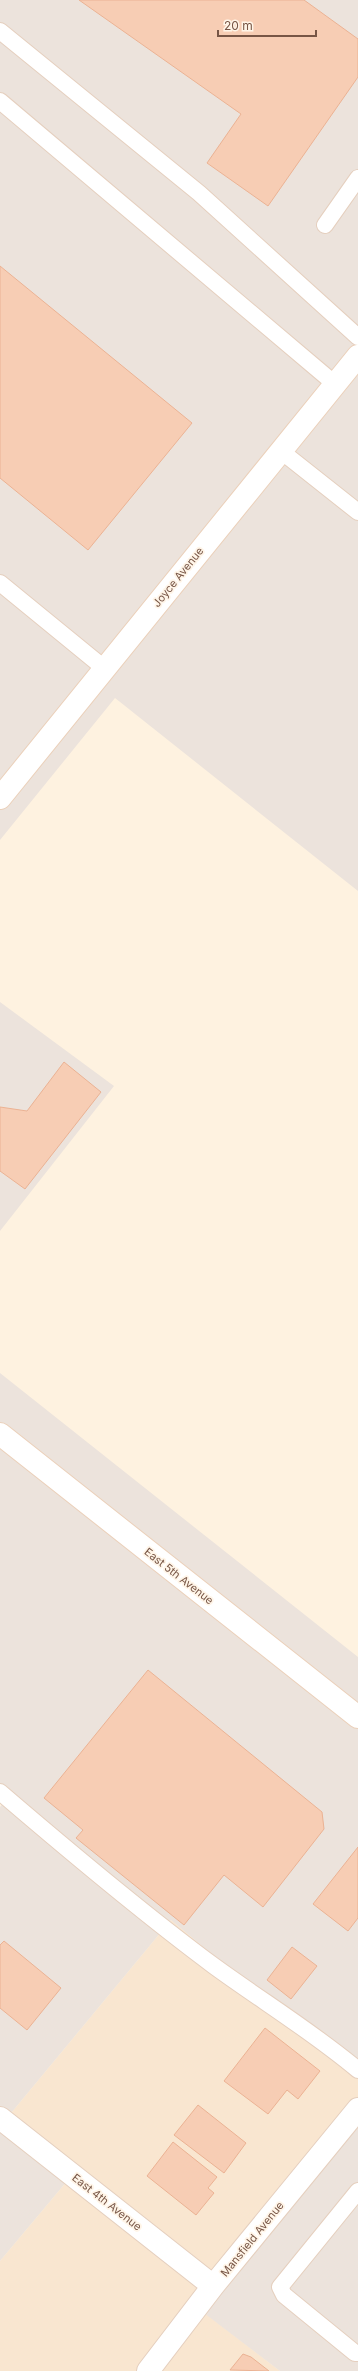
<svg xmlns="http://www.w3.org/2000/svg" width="358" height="2371" viewBox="0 0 358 2371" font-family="Inter,sans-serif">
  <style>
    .residential { fill: #f9e6d0 }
    .industrial { fill: #ece3dc }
    .building { fill: #f7cdb4; stroke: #ebb293 }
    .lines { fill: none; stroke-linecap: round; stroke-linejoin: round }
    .lane-casing { stroke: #e5cfbe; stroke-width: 18 }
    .street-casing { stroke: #e5cfbe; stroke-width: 24 }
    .secondary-casing { stroke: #ebd0ba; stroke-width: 24 }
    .lane { stroke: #fff; stroke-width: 16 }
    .street { stroke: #fff; stroke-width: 22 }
    .secondary { stroke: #fff; stroke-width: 22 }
    .labels { text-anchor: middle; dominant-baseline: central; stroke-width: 3.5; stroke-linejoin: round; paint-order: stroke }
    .street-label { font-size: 11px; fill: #775545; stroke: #fff5e8 }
  </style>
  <rect width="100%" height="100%" fill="#fef2e0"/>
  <path class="residential" d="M171,1920L358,2077V2110L197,2307L280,2371H0V2261L73,2174L2,2124Z"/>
  <path class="industrial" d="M0,0H358V891L115,698L0,840Z
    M0,1002L114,1086L0,1231Z
    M0,1373L358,1657V2077L171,1920L2,2124L73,2174L0,2261V1807L11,1793L0,1784Z
    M358,2110V2371H280L196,2307Z"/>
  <path class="building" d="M79,0H304L358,39V77L268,206L207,163L241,114Z
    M0,266L192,423L88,550L0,478Z
    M64,1062L101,1092L25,1189L0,1171V1107L27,1111Z
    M148,1670L322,1812L324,1829L263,1907L224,1875L184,1925L76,1838L83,1830L44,1798Z
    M358,1847V1918L348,1931L313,1904Z
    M4,1941L61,1988L27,2030L0,2008V1945Z
    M292,1947L317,1966L291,1999L267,1980Z
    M265,2028L320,2071L298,2099L287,2090L268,2114L224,2081Z
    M198,2105L246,2143L224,2173L174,2135Z
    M173,2142L217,2177L208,2188L214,2193L196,2215L147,2176Z
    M243,2354L251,2357L269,2371L230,2370Z"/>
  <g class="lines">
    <defs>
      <path id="lane" d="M0,31L199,193L358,337
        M0,101L335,384
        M325,225L358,178
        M281,451L358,512
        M0,583L104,668
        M0,1792C70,1852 140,1911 214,1966C262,2001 313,2032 358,2070
        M358,2191L280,2287L284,2295L355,2353H358"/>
      <path id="street" d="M0,2118L213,2286
        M148,2371L213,2286L358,2109"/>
      <path id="secondary" d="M0,798L358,356
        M0,1434L358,1717"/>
    </defs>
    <use href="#lane" class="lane-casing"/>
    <use href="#street" class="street-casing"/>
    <use href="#secondary" class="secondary-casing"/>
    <use href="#lane" class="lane"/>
    <use href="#street" class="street"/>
    <use href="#secondary" class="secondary"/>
  </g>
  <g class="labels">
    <g class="street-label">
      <text transform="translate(178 577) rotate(-51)">Joyce Avenue</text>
      <text transform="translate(179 1576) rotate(38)">East 5th Avenue</text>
      <text transform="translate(107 2202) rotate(38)">East 4th Avenue</text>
      <text transform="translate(252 2239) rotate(-51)">Mansfield Avenue</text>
    </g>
  </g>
  <path d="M218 30v6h98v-6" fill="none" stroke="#775545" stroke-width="2"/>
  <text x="224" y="30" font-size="12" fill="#775545" stroke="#fff5e8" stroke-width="3" paint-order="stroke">20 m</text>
</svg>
